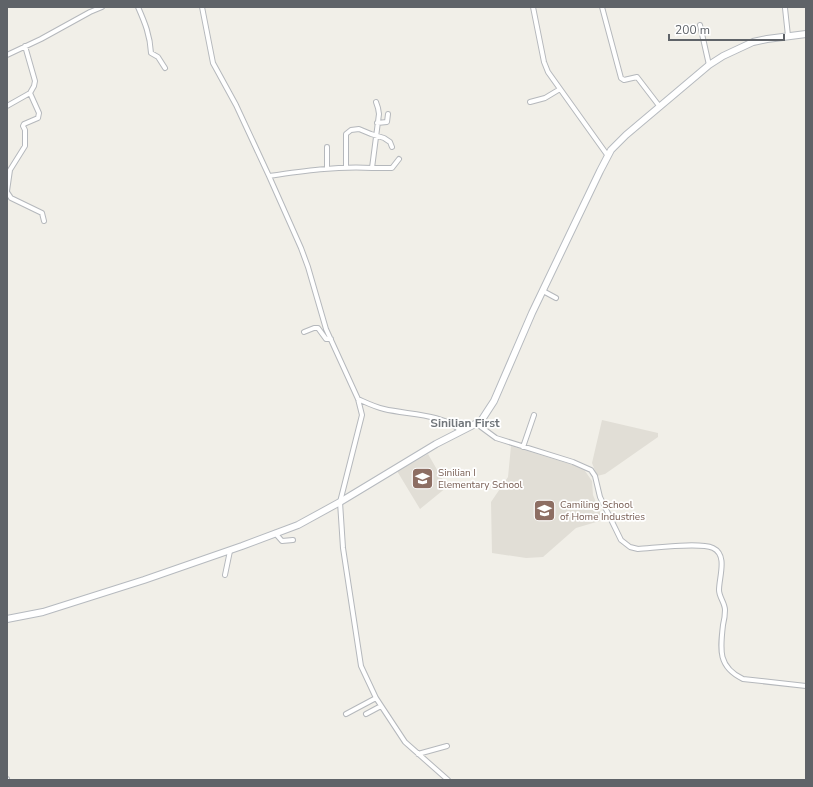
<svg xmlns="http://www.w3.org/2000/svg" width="813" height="787" viewBox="0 0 813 787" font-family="'Nunito Sans',sans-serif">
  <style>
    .education { fill: #e1ded6 }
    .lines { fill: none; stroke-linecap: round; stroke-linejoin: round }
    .street-casing { stroke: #b5b8bc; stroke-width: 6 }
    .secondary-casing { stroke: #b6babf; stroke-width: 8 }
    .street { stroke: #fff; stroke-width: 4 }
    .secondary { stroke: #fff; stroke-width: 6 }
    .labels { text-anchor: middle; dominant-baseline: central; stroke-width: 3.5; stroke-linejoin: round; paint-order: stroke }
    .education-label { font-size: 10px; fill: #785e54; stroke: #fff; text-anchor: start }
    .quarter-label { font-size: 12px; font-weight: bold; fill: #70757a; stroke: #fff }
  </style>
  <rect width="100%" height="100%" fill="#f1efe8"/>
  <path class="education" d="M602,420L658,433V437L605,474L597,476L592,463Z
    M511,446L583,468L592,481L593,495L603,520L576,528L543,557L526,558L492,553L491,502L508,477Z
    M428,454L447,487L420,509L397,471Z"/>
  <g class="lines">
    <defs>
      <path id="street" d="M138,7C145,23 150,35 151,53L158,57L165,68
        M202,7L213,63L236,105L269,176
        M533,7L544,62L548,72L608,156
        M602,7L621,78L624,80L637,77L660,107
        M785,8L788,36
        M700,25L709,65
        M7,55L41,39L90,12L102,7
        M376,102L378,108L379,114L372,168C337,166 303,171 269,176L301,248L308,267L326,329L358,399L362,415L340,502L343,548L361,666L376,698L405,742L448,780
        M530,102L545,98L560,89
        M7,106L30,93
        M377,123L387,122L388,114
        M327,147V168
        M346,167V134L351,130L359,129L371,134L384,138L390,142L392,147
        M372,168H392L399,159
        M7,191L10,170L25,146V130L23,126L24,124L38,118L39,113L30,93L34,86L35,81L25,46
        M7,192L11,198L42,213L44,221
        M543,291L556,298
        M304,332L314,328H318L326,339H331
        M358,399C367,403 375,407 384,409C409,415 441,413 461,431
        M477,424L496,438L573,462L591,470L595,476L600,497L621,540L630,547L638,549C655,548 699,542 713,548C728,555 719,577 719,590C719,597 725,603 725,610C725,615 724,621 723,625C720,650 718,667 743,679L806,686
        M523,447L534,415
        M275,533L282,541L293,540
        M225,575L230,551
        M346,714L376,698
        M366,714L381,706
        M418,754L447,746
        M7,779V780"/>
      <path id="secondary" d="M7,619L43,612L144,580L242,546L298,525L340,502L436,444L481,421L494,401L532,313L600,171L611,150L626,135L709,65L723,56L753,42L767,39L806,34"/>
    </defs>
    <use href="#street" class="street-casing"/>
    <use href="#secondary" class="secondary-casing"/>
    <use href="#street" class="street"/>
    <use href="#secondary" class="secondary"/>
  </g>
  <defs>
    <symbol id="school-square" viewBox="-11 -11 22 22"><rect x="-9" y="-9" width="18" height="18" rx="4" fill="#8d6e63" stroke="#fff"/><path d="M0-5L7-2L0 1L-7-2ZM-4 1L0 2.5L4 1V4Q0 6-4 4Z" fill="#fff"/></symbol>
  </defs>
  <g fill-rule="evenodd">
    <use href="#school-square" x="410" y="466" width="25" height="25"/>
    <use href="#school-square" x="532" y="498" width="25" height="25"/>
  </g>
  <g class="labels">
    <g class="education-label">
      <text x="438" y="473">Sinilian I<tspan x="438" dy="12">Elementary School</tspan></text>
      <text x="560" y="505">Camiling School<tspan x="560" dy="12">of Home Industries</tspan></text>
    </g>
    <g class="quarter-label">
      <text x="465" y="423">Sinilian First</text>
    </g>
  </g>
  <rect width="813" height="787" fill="none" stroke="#5f6368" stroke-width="16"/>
  <path d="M669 34v6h115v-6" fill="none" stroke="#5f6368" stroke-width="2"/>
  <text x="675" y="34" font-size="12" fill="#5f6368" stroke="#ffffff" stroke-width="3" paint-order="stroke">200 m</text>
</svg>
